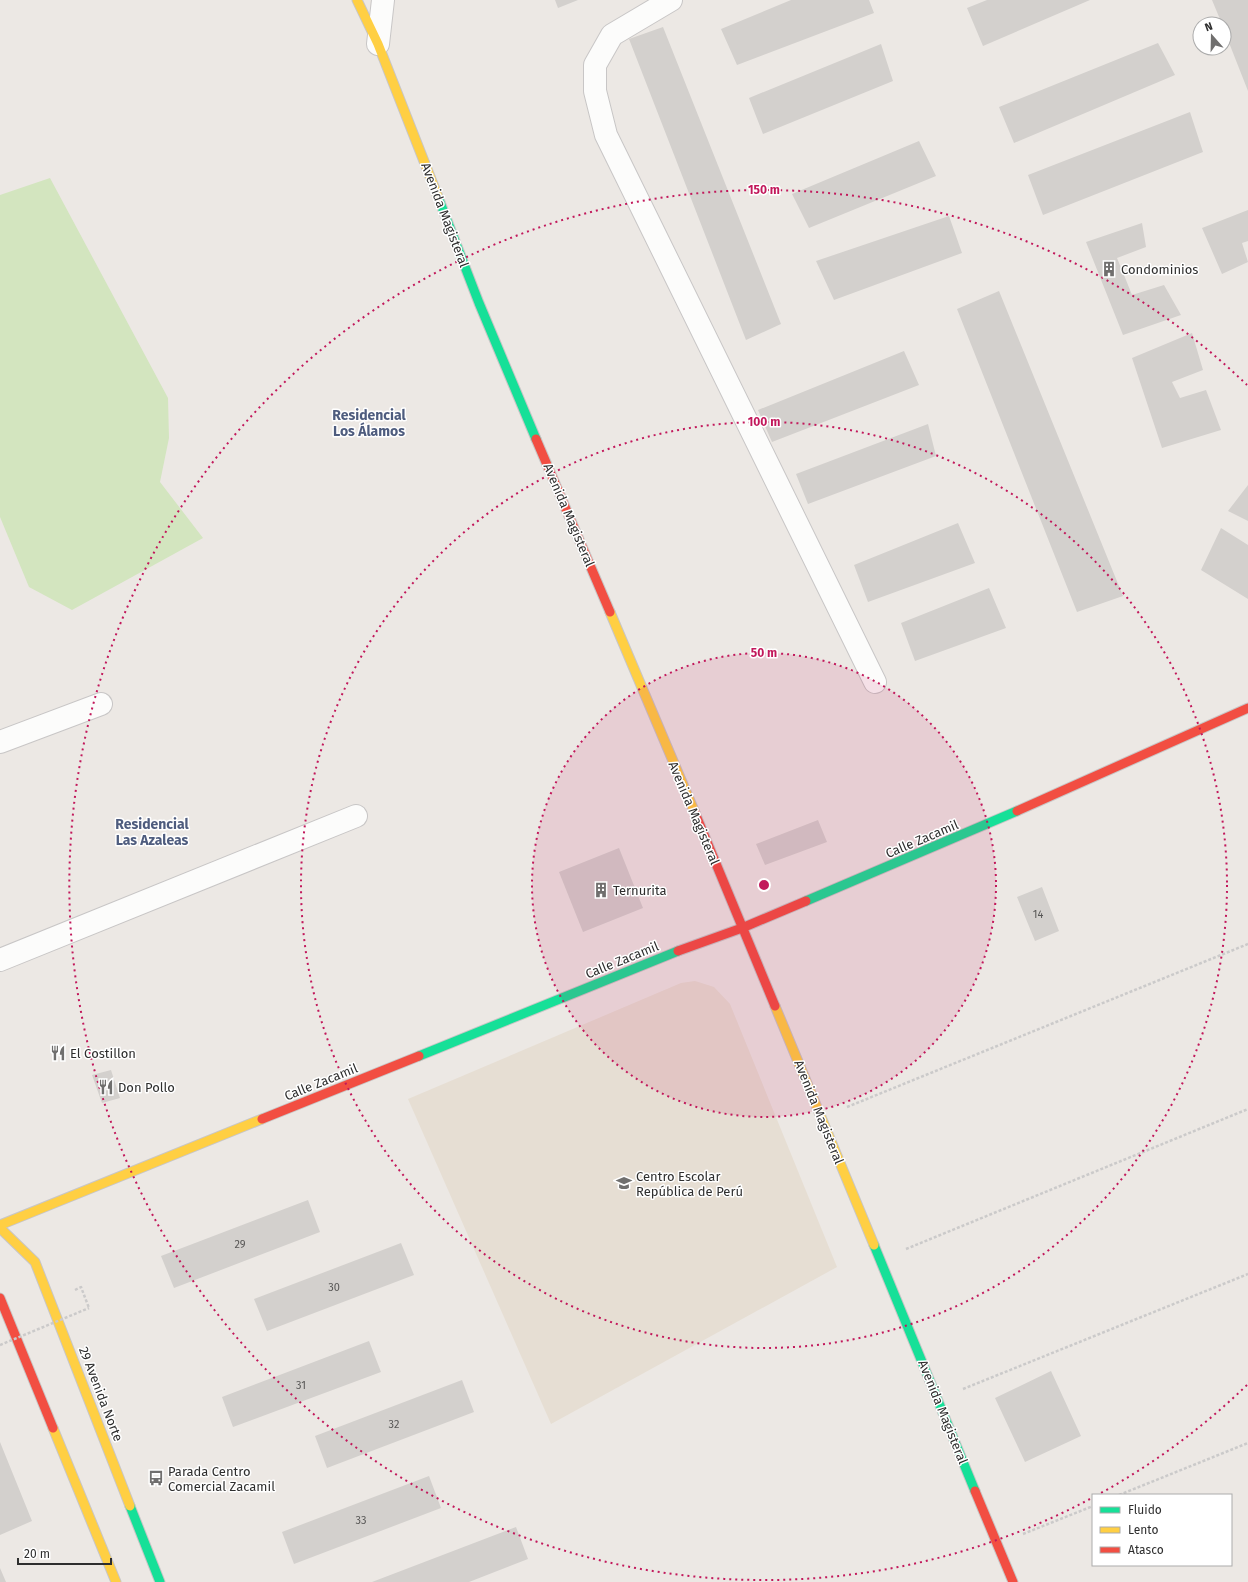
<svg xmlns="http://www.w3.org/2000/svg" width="1248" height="1582" viewBox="0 0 1248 1582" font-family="'Fira Sans',sans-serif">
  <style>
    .education { fill: #e6ded3 }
    .green { fill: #d3e5bf }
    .building { fill: #d3d0cd }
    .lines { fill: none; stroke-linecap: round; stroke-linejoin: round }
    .street-casing { stroke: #c8c6c6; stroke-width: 24 }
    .fast-casing { stroke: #c8c6c6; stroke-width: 11 }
    .slow-casing { stroke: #c8c6c6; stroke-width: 11 }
    .jam-casing { stroke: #c8c6c6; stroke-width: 11 }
    .path { stroke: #cbcaca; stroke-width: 2.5; stroke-dasharray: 3 2; stroke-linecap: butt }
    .street { stroke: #fcfcfb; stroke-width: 22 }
    .fast { stroke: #16e098; stroke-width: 9 }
    .slow { stroke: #ffcf43; stroke-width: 9 }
    .jam { stroke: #f24e42; stroke-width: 9 }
    .path-bridge { stroke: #cbcaca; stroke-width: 2.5; stroke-dasharray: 3 2; stroke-linecap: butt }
    .ring { fill: none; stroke: #c2185b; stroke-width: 2; stroke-dasharray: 2 4 }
    .labels { text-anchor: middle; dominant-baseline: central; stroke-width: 3; stroke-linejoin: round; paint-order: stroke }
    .number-label { font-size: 11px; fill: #585756 }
    .street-label { font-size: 13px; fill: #2e2e2e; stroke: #fff }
    .poi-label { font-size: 13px; fill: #2e2e2e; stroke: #fff; text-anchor: start }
    .neighbourhood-label { font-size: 14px; font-weight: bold; fill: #4e5c7e; stroke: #fff }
    .centre { fill: #c2185b; stroke: #fff; stroke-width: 2 }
    .ring-label { font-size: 12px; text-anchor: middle; font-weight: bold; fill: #c2185b; stroke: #fff; stroke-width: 3; stroke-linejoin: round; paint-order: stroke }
  </style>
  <rect width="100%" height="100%" fill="#ece8e4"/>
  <path class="education" d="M695,981L714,987L730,1004L837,1267L551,1424L408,1099L681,983Z"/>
  <path class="green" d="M50,178L168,398L169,438L160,482L203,538L72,610L29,587L0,517V195Z"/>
  <path class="building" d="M555,0H578L558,8Z
    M791,0H869L874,13L737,65L721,29Z
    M987,0H1090L983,46L967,8Z
    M1212,0H1248V91L1224,30V24H1222Z
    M663,27L781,324L746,340L629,39Z
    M1158,43L1175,75L1014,143L999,107Z
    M881,44L893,81L763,134L749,98Z
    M1190,112L1203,152L1043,215L1028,175Z
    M919,141L936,176L809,228L792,194Z
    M1248,210V241L1242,243L1248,262L1222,274L1202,228Z
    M949,216L962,253L834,300L816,261Z
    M1142,223L1146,247L1117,258L1126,280L1132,295L1164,285L1181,315L1123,335L1086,242Z
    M999,291L1123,596L1077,612L957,309Z
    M1192,333L1203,370L1172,382L1180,398L1206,390L1221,430L1162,448L1132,358Z
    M904,351L919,385L772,442L758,410Z
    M928,424L936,456L808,504L796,474Z
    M1248,485V521L1228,511Z
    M958,523L975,563L868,602L854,565Z
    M1221,528L1248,545V599L1201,570Z
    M989,588L1006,628L915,661L901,623Z
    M818,820L827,842L765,865L756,844Z
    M619,848L643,908L583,932L559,872Z
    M1042,887L1059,931L1035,941L1017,897Z
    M111,1070L120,1098L102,1103L92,1075Z
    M308,1200L320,1232L174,1288L161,1256Z
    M401,1243L414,1275L267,1331L254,1299Z
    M369,1341L381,1372L233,1427L222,1397Z
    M1051,1371L1081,1436L1025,1462L995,1398Z
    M462,1380L474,1412L327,1468L315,1436Z
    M0,1442L32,1521L0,1535Z
    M429,1476L441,1508L294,1564L282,1532Z
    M516,1527L528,1559L469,1582H372Z
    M0,1568L6,1582H0Z"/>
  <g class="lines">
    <defs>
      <path id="street" d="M671,0L612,35L595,65V91L606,135L875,682
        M378,44L383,0
        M0,742L101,704
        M0,960L356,816"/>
      <path id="fast" d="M438,197L479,303L536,439
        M806,901L1017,811
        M419,1056L678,951
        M874,1245L975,1491
        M130,1506L160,1582"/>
      <path id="slow" d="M357,0L378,44L438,197
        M610,612L695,813
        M775,1006L874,1245
        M0,1225L262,1119
        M0,1228L35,1262L130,1506
        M53,1428L116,1582"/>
      <path id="jam" d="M536,439L610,612
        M1017,811L1248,708
        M695,813L775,1006
        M678,951L742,928L806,901
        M262,1119L419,1056
        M0,1298L53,1428
        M975,1491L1013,1582"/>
    </defs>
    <use href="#street" class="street-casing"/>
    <use href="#fast" class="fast-casing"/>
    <use href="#slow" class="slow-casing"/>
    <use href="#jam" class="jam-casing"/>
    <path class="path" d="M847,1107L1248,944
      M906,1249L1248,1109
      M75,1290L81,1287L89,1308
      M963,1389L1248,1274
      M1119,1495L1248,1443
      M1023,1534L1093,1506"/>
    <use href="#street" class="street"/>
    <use href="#fast" class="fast"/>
    <use href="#slow" class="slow"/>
    <use href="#jam" class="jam"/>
    <path class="path-bridge" d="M0,1345L89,1308"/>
  </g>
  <circle cx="764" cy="885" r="232" fill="#c2185b" fill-opacity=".12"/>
  <g class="ring">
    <circle cx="764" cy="885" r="232"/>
    <circle cx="764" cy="885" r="463"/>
    <path d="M1247 1385A695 695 0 0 1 1101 1493M1090 1499A695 695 0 1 1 1247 385"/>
  </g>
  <defs>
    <symbol id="building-bare" viewBox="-9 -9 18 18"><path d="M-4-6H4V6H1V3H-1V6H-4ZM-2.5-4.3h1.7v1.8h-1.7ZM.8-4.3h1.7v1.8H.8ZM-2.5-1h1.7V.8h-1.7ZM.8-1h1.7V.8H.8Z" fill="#706f6e" stroke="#fff" stroke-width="2.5" paint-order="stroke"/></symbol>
    <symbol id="restaurant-bare" viewBox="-9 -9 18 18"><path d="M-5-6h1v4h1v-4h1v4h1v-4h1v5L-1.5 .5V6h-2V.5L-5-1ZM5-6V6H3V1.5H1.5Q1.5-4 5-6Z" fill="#706f6e" stroke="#fff" stroke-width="2.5" paint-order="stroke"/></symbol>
    <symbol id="school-bare" viewBox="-9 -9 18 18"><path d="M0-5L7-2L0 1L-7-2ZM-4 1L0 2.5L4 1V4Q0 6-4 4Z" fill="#706f6e" stroke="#fff" stroke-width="2.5" paint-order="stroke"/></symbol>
    <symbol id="bus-bare" viewBox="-9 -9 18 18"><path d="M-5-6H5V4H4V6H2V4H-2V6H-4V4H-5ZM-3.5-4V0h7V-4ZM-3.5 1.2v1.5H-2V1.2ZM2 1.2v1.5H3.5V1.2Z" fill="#706f6e" stroke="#fff" stroke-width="2.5" paint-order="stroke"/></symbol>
  </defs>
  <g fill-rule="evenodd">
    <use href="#building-bare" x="1098" y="258" width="22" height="22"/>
    <use href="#building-bare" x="590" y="879" width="22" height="22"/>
    <use href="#restaurant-bare" x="47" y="1042" width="22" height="22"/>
    <use href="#restaurant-bare" x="95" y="1076" width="22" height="22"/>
    <use href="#school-bare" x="613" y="1172" width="22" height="22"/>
    <use href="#bus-bare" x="145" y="1467" width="22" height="22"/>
  </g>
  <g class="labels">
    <g class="number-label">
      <text x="1038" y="914">14</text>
      <text x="240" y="1244">29</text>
      <text x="334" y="1287">30</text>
      <text x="301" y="1385">31</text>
      <text x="394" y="1424">32</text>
      <text x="361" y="1520">33</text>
    </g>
    <g class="street-label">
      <text transform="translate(445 215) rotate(69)">Avenida Magisteral</text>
      <text transform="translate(569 515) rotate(67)">Avenida Magisteral</text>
      <text transform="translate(694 813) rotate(67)">Avenida Magisteral</text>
      <text transform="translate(922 839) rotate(-23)">Calle Zacamil</text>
      <text transform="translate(622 960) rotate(-22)">Calle Zacamil</text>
      <text transform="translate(321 1082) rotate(-22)">Calle Zacamil</text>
      <text transform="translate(819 1112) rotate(68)">Avenida Magisteral</text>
      <text transform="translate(101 1394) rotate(69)">29 Avenida Norte</text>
      <text transform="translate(943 1412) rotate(68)">Avenida Magisteral</text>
    </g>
    <g class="poi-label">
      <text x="1121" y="269">Condominios</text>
      <text x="613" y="890">Ternurita</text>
      <text x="70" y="1053">El Costillon</text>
      <text x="118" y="1087">Don Pollo</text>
      <text x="636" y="1176">Centro Escolar<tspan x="636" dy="15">República de Perú</tspan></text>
      <text x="168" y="1471">Parada Centro<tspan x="168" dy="15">Comercial Zacamil</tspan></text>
    </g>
    <g class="neighbourhood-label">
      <text x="369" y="415">Residencial<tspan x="369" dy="16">Los Álamos</tspan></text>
      <text x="152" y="824">Residencial<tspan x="152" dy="16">Las Azaleas</tspan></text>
    </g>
  </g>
  <circle cx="764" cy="885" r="6" class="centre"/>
  <g class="ring-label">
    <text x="764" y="194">150 m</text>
    <text x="764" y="426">100 m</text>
    <text x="764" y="657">50 m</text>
  </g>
  <rect x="1092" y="1494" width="140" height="72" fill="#ffffff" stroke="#ababab"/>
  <rect x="1100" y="1507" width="20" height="6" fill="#16e098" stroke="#ababab"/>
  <text x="1128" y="1514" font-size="12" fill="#2e2e2e">Fluido</text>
  <rect x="1100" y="1527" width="20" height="6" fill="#ffcf43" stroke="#ababab"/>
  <text x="1128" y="1534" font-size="12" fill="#2e2e2e">Lento</text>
  <rect x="1100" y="1547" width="20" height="6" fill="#f24e42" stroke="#ababab"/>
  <text x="1128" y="1554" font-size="12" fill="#2e2e2e">Atasco</text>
  <g transform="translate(1212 36) rotate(340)"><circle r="19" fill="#ffffff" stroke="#ababab"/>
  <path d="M0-3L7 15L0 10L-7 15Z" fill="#706f6e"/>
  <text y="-6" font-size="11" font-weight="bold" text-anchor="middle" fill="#2e2e2e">N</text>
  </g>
  <path d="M18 1558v6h93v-6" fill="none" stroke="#2e2e2e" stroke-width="2"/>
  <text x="24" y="1558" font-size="12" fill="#2e2e2e" stroke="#ffffff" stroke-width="3" paint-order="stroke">20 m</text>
</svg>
